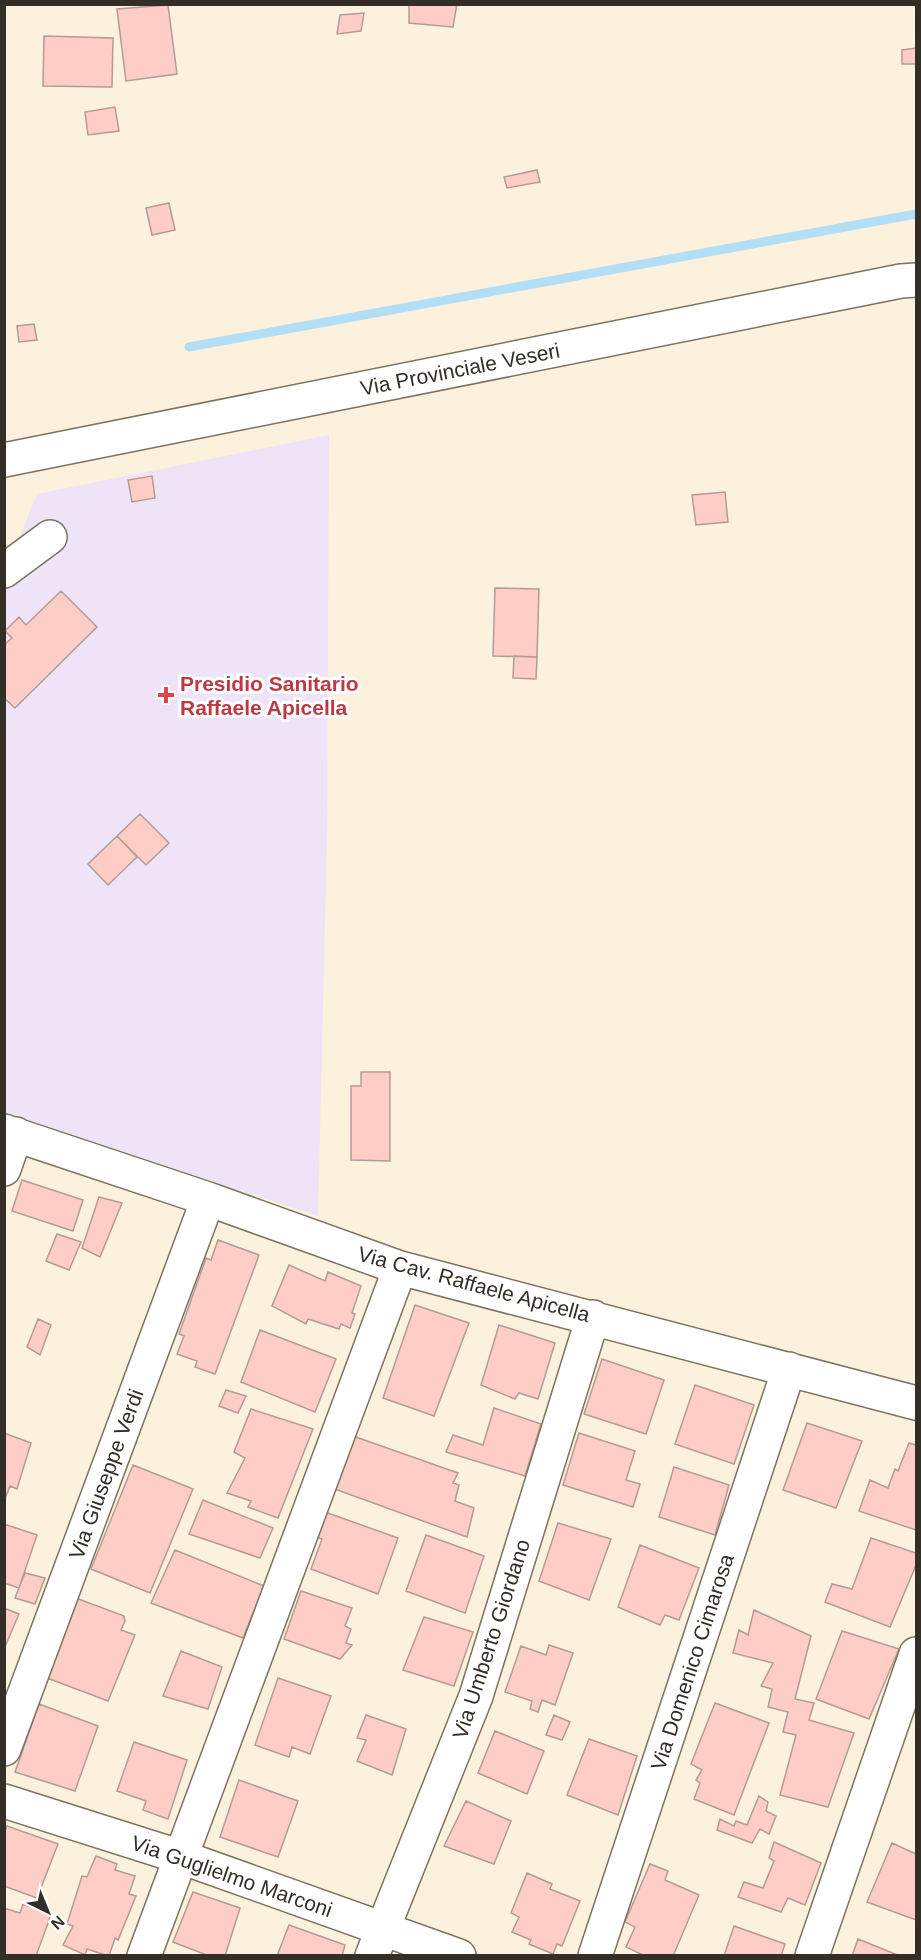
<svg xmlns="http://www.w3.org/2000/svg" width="921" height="1960" viewBox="0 0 921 1960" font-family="Arial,sans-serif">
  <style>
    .medical { fill: #efe3f7 }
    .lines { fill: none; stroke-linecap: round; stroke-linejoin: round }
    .stream { stroke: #b2def6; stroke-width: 9 }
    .building { fill: #fecdc6; stroke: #b49b98; stroke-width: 1.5 }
    .street-casing { stroke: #7d7360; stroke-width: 36 }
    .secondary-casing { stroke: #7d7360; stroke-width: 36 }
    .street { stroke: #fff; stroke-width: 33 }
    .secondary { stroke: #fff; stroke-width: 33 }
    .health-dot { fill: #e0444e; stroke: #fff; stroke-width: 2 }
    .labels { text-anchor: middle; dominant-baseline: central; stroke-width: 6; stroke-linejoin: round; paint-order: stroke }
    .street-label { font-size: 21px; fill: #332f27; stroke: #fff }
    .health-label { font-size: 21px; font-weight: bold; fill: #be3a42; stroke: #fff; text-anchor: start }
  </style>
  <rect width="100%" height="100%" fill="#fcf1dc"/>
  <path class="medical" d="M329,435L327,838L318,1216L5,1113L4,551L20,536L37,494Z"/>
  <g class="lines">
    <path class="stream" d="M189,347L916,214"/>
  </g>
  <path class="building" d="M409,4H457L453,27L409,23Z
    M168,5L177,74L126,81L117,9Z
    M364,13L361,31L337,34L340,15Z
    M44,36L113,38L112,87L43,86Z
    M916,48V64H902V50Z
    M115,107L119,131L88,135L85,112Z
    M537,170L540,182L507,188L504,177Z
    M169,203L175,230L152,235L146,208Z
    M34,324L37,340L19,342L17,326Z
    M152,476L155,498L132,502L128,480Z
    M725,492L728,522L696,525L692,495Z
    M495,588L539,589L537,657L493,656Z
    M61,591L97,627L15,708L4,698V645L12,638L5,631L19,617L26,625Z
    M514,656L537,657L536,679L513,678Z
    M140,814L169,843L146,865L117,836Z
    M117,836L137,857L108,885L88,864Z
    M361,1072H390V1161L351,1160V1086H361Z
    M22,1180L83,1200L73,1231L12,1211Z
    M99,1197L122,1203L100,1257L82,1248Z
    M57,1234L81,1242L69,1270L46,1261Z
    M218,1240L259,1255L215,1374L195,1367L197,1361L177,1354L184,1336L179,1334L206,1258L211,1260Z
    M289,1265L325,1281L328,1272L361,1286L352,1313L355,1314L350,1328L341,1324L339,1329L308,1319L306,1324L272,1306Z
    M415,1305L469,1323L434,1416L383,1398Z
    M38,1319L51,1325L40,1355L27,1347Z
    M499,1325L555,1343L538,1399L519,1393L515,1399L481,1385Z
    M260,1330L336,1359L315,1412L241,1382Z
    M602,1359L664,1380L646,1434L584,1414Z
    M695,1385L754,1405L734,1464L675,1444Z
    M226,1390L246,1396L238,1413L219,1406Z
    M494,1408L541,1424L525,1476L446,1452L453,1435L483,1445Z
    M251,1409L313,1429L278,1518L248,1507L251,1501L227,1493L245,1458L234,1452Z
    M807,1423L862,1441L836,1508L783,1490Z
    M4,1433L31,1443L17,1489L10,1486L4,1501Z
    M579,1433L635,1451L626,1480L640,1484L633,1507L563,1485Z
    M353,1436L458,1473L453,1483L459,1485L455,1501L474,1508L467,1537L332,1488Z
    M909,1443L916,1445V1530L859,1511L870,1480L888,1488L895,1469L898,1471Z
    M133,1465L193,1489L150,1593L91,1569Z
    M674,1467L729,1485L715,1535L659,1517Z
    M203,1500L273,1528L260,1558L189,1534Z
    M325,1512L398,1538L378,1594L311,1569L322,1539L316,1537Z
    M558,1523L611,1539L589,1600L539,1581Z
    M4,1524L37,1535L19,1588L4,1583Z
    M426,1535L484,1556L465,1613L406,1591Z
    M871,1538L916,1553V1565L890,1627L825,1602L832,1584L852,1589Z
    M640,1545L699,1568L679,1620L665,1615L660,1625L618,1607Z
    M175,1550L264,1586L243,1638L151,1603Z
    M25,1573L45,1578L35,1604L15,1598Z
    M301,1591L352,1608L345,1626L351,1629L346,1643L352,1645L340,1659L284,1639Z
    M76,1598L124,1616L125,1621L121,1630L135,1635L108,1701L47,1678Z
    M4,1608L19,1614L4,1649Z
    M754,1610L811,1636L795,1699L814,1703L809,1720L854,1733L828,1807L780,1795L796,1735L783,1732L788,1712L768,1707L772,1689L761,1686L773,1663L733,1653L739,1630L748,1635Z
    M424,1617L473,1632L454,1686L403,1670Z
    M842,1631L899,1649L869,1719L816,1699Z
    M549,1645L573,1653L555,1705L542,1700L538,1712L530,1709L532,1701L505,1692L521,1646L546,1655Z
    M181,1651L222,1667L208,1709L163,1696Z
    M278,1678L331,1696L310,1754L292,1747L289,1757L255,1745Z
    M715,1703L769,1723L734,1815L694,1799L700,1783L696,1780L702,1770L691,1764Z
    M39,1704L98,1726L75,1791L15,1772Z
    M366,1715L406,1729L392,1775L357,1761L366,1740L357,1738Z
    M554,1715L570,1722L562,1740L546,1735Z
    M495,1731L544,1751L527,1794L478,1773Z
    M589,1739L637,1756L618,1815L567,1795Z
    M134,1742L187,1760L168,1819L143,1810L146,1801L117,1791Z
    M239,1780L298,1801L278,1857L220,1837Z
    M759,1796L768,1802L766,1811L776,1816L769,1834L760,1829L752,1843L717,1830L720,1819L734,1826L736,1821L747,1825Z
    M466,1801L511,1821L494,1864L444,1846Z
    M7,1826L58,1844L37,1898L4,1886V1833Z
    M774,1842L821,1863L805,1905L788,1898L781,1912L738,1897L744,1882L763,1888L774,1861L769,1858Z
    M892,1843L916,1854V1920L867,1902Z
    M96,1856L117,1864L115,1870L135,1876L129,1894L136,1896L118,1940L115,1938L109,1956L87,1949L85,1955L63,1945L73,1926L67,1924L82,1876L87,1877Z
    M650,1864L668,1871L665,1880L699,1895L673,1956H645L626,1947L635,1927L625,1922Z
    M527,1873L552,1884L550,1889L580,1901L562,1946L557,1944L553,1954L529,1944L531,1940L512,1932L519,1917L511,1913Z
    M193,1892L240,1908L225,1956H209L173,1942Z
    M23,1904L51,1915L36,1956H4V1908L20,1913Z
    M289,1925L345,1945L342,1956H277Z
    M734,1926L785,1944L781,1956H724Z
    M858,1939L900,1956H852Z"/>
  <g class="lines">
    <defs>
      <path id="street" d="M4,571L50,537
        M4,1131L208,1199L400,1268L916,1403
        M4,1169L16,1134
        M4,1749L208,1199
        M4,1801L181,1857L459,1956
        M144,1956L400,1268
        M372,1956L476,1696L593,1317
        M595,1956L789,1369
        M812,1956L916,1654"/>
      <path id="secondary" d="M4,460L901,281L916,280"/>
    </defs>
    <use href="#street" class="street-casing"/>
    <use href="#secondary" class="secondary-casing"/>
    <use href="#street" class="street"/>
    <use href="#secondary" class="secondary"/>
  </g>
  <path class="health-dot" d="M163 686h6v6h6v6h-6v6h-6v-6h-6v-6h6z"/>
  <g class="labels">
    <g class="street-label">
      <text transform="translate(460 369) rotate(-11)">Via Provinciale Veseri</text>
      <text transform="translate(474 1284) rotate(15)">Via Cav. Raffaele Apicella</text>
      <text transform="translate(106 1474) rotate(-70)">Via Giuseppe Verdi</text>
      <text transform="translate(491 1639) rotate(-72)">Via Umberto Giordano</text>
      <text transform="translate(692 1662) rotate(-72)">Via Domenico Cimarosa</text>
      <text transform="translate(232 1876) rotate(19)">Via Guglielmo Marconi</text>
    </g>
    <g class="health-label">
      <text x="180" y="683">Presidio Sanitario<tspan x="180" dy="24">Raffaele Apicella</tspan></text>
    </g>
  </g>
  <rect width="921" height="1960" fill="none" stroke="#332f27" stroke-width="12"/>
  <g transform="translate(48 1912) rotate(137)" stroke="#ffffff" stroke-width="4.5" paint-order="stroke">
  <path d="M0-4.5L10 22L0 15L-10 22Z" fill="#332f27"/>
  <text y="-9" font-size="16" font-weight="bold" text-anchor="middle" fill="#332f27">N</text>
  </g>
</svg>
